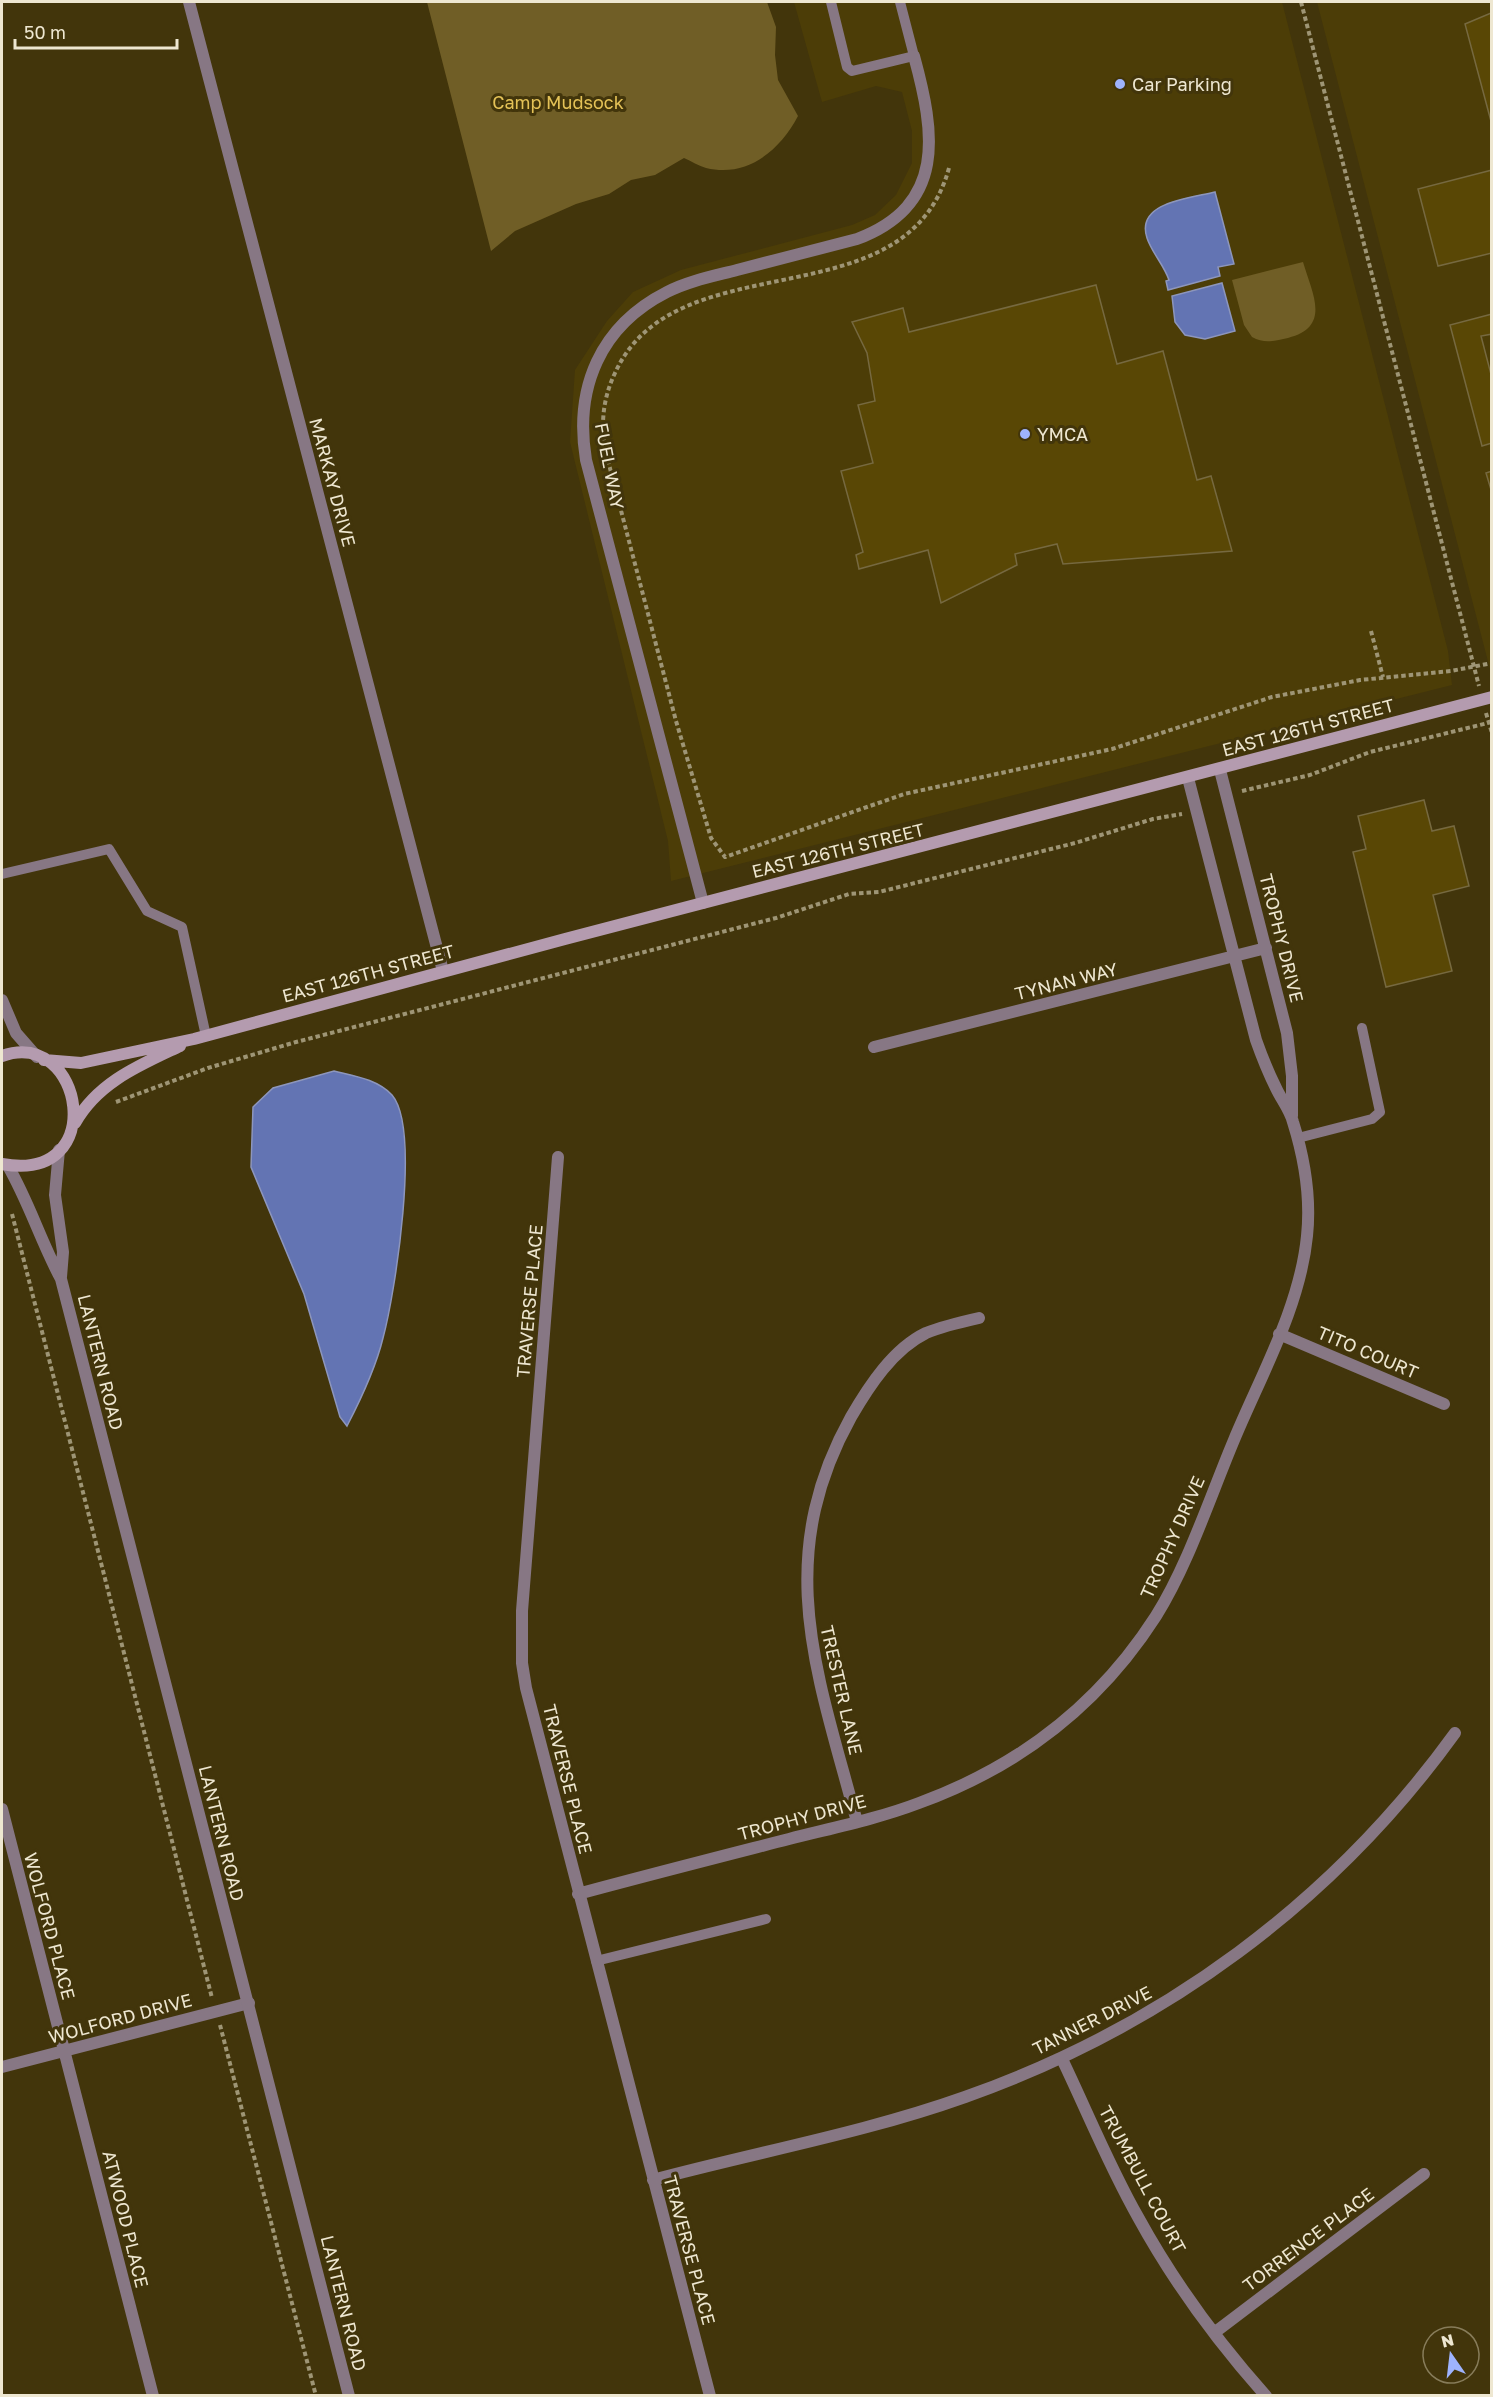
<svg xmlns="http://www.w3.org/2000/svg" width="1493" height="2397" viewBox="0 0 1493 2397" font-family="'Golos Text',sans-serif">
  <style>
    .built { fill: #4c3d07 }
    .green { fill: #705e26 }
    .water { fill: #6374b3; stroke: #8d96bc; stroke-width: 1.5 }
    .building { fill: #594705; stroke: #766940; stroke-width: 1.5 }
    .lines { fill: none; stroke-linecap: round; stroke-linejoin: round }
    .path { stroke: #9e9575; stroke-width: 4; stroke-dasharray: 4.5 3; stroke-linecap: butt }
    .service { stroke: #877784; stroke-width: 10 }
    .minor { stroke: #877784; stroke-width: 12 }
    .tertiary { stroke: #877784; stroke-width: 12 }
    .secondary { stroke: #b49baf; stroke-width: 12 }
    .poi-dot { fill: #9eb3fd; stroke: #42350b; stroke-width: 2 }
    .labels { text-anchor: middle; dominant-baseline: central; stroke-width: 6; stroke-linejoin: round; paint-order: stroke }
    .poi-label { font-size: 18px; fill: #eee7d1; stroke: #42350b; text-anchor: start }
    .park-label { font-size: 18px; fill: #e4c257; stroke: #42350b }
    .street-label { font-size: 18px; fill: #eee7d1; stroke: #42350b }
  </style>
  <rect width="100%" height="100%" fill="#42350b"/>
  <path class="built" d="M794,2H1282L1448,651L1452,685L671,881L668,841L570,442L575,370L607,321L633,292L681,270L852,225L875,215L896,195L912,163V131L902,92L876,86L822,102Z
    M1317,2H1491V673Z"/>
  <path class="green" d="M427,2H767L776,27L775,55L778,80L798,116C780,150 748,178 706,168C699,166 691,161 684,158L655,175L631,180L609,194L576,204L515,231L491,251Z
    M1303,262C1312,293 1332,327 1288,338C1275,341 1264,344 1252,337L1244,325L1232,280Z"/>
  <path class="water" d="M1215,192L1234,264L1218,267L1220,276L1168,290L1166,281L1169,280C1164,265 1152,253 1147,238C1135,202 1191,198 1215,192Z
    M1222,283L1235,331L1205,339L1185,335L1175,322L1172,296Z
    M334,1071C354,1076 377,1079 392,1095C421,1129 395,1294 383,1338C376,1367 361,1399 347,1426L340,1417L304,1294L251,1167L253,1107L273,1088Z"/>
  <path class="building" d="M1491,13L1492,16V125L1465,24Z
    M1492,170V253L1438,266L1418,189Z
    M1096,285L1117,364L1163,351L1197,480L1211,476L1232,551L1063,564L1057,544L1015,554L1017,565L941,603L928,550L859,569L856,555L863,552L841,471L873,463L858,405L875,401L867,353L852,322L903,308L909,332Z
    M1492,314V334L1481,336L1492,378V443L1482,446L1450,325Z
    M1492,471V493L1486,473Z
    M1424,800L1432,831L1454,826L1469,886L1433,895L1452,971L1386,987L1353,852L1366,849L1358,816Z"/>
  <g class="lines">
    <path class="path" d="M1301,2L1479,686
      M949,168C906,325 676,238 615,373C603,398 600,425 606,453L676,721L711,838L725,857L904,794L1112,749L1272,697L1360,680L1451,671L1492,663
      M1371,631L1383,677
      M1486,713L1492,733
      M1242,791L1310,775L1370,752L1492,722
      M116,1102L208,1068L296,1042L776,918L849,894L879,892L1075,843L1153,819L1182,814
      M12,1214L212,1998
      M220,2025L316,2396"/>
    <path class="service" d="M831,2L847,67L852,71L914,56L900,2
      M2,874L109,849L147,911L182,927L206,1036
      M1298,1138L1372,1119L1380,1112L1362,1028
      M596,1961L766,1919"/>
    <path class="minor" d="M189,2L443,971
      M1220,770L1287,1033L1292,1076V1116
      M703,903L586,460C574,388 600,326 667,292C688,281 714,276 737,270C777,260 817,249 857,239C947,205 935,133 914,56
      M874,1047L1266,948
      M558,1157L522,1611V1663L526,1688L710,2396
      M1279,1334L1444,1404
      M2,1809L153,2396
      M857,1822C818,1675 771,1561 851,1417C869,1386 893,1349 926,1333C943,1326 961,1322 979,1318
      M578,1894C648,1875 719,1857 789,1839C832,1828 877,1819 919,1803C1018,1767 1099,1705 1156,1616C1188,1565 1210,1497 1234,1440C1261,1375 1300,1307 1307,1236C1311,1198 1304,1157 1293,1122C1290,1110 1281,1099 1276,1088C1268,1072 1262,1057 1256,1040L1188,778
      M1062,2059C1087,2111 1109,2166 1138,2217C1173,2281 1217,2341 1266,2396
      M2,2067L249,2003
      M653,2180C757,2152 864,2133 965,2097C1163,2027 1332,1903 1455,1733
      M1214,2333L1424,2174"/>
    <path class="tertiary" d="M2,1000L16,1033L37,1057
      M59,1150L55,1195L63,1252L61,1277
      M8,1166C29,1202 41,1242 61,1279L349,2396"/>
    <path class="secondary" d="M2,1056C84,1027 110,1184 2,1164
      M44,1060L81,1063L194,1039L565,939L1492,697
      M75,1123C98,1082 140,1065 180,1046"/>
  </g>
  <g class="poi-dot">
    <circle cx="1120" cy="84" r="6"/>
    <circle cx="1025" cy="434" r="6"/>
  </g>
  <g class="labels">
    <g class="poi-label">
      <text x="1132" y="84">Car Parking</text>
      <text x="1037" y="434">YMCA</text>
    </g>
    <g class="park-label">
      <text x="558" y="102">Camp Mudsock</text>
    </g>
    <g class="street-label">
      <text transform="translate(610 466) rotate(79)">FUEL WAY</text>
      <text transform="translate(333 482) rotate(75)">MARKAY DRIVE</text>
      <text transform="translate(1308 727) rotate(-15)">EAST 126TH STREET</text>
      <text transform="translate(838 850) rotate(-14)">EAST 126TH STREET</text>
      <text transform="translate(1282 938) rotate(76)">TROPHY DRIVE</text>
      <text transform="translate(368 973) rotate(-15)">EAST 126TH STREET</text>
      <text transform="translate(1066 981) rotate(-14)">TYNAN WAY</text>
      <text transform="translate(529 1301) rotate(-85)">TRAVERSE PLACE</text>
      <text transform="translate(1368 1352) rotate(23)">TITO COURT</text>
      <text transform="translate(101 1362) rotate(76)">LANTERN ROAD</text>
      <text transform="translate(1172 1537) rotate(-66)">TROPHY DRIVE</text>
      <text transform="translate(842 1690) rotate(77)">TRESTER LANE</text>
      <text transform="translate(568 1779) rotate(76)">TRAVERSE PLACE</text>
      <text transform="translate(802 1817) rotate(-15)">TROPHY DRIVE</text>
      <text transform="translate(222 1833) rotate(76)">LANTERN ROAD</text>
      <text transform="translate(50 1926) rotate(75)">WOLFORD PLACE</text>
      <text transform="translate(120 2018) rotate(-15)">WOLFORD DRIVE</text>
      <text transform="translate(1092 2020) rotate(-27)">TANNER DRIVE</text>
      <text transform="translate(1143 2179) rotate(62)">TRUMBULL COURT</text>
      <text transform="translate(126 2219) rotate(76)">ATWOOD PLACE</text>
      <text transform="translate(1308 2239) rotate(-37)">TORRENCE PLACE</text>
      <text transform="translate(690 2250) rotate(75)">TRAVERSE PLACE</text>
      <text transform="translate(344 2303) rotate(76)">LANTERN ROAD</text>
    </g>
  </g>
  <rect width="1493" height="2397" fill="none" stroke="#eee7d1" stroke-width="6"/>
  <g transform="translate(1451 2355) rotate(346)"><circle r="28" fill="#42350b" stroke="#877c5a" stroke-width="1.5"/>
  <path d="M0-4.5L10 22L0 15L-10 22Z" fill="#9eb3fd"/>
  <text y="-9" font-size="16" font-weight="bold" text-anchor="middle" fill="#eee7d1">N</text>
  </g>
  <path d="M15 39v9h162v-9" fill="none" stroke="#eee7d1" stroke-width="3"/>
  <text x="24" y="39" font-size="18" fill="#eee7d1" stroke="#42350b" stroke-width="4.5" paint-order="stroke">50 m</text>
</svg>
